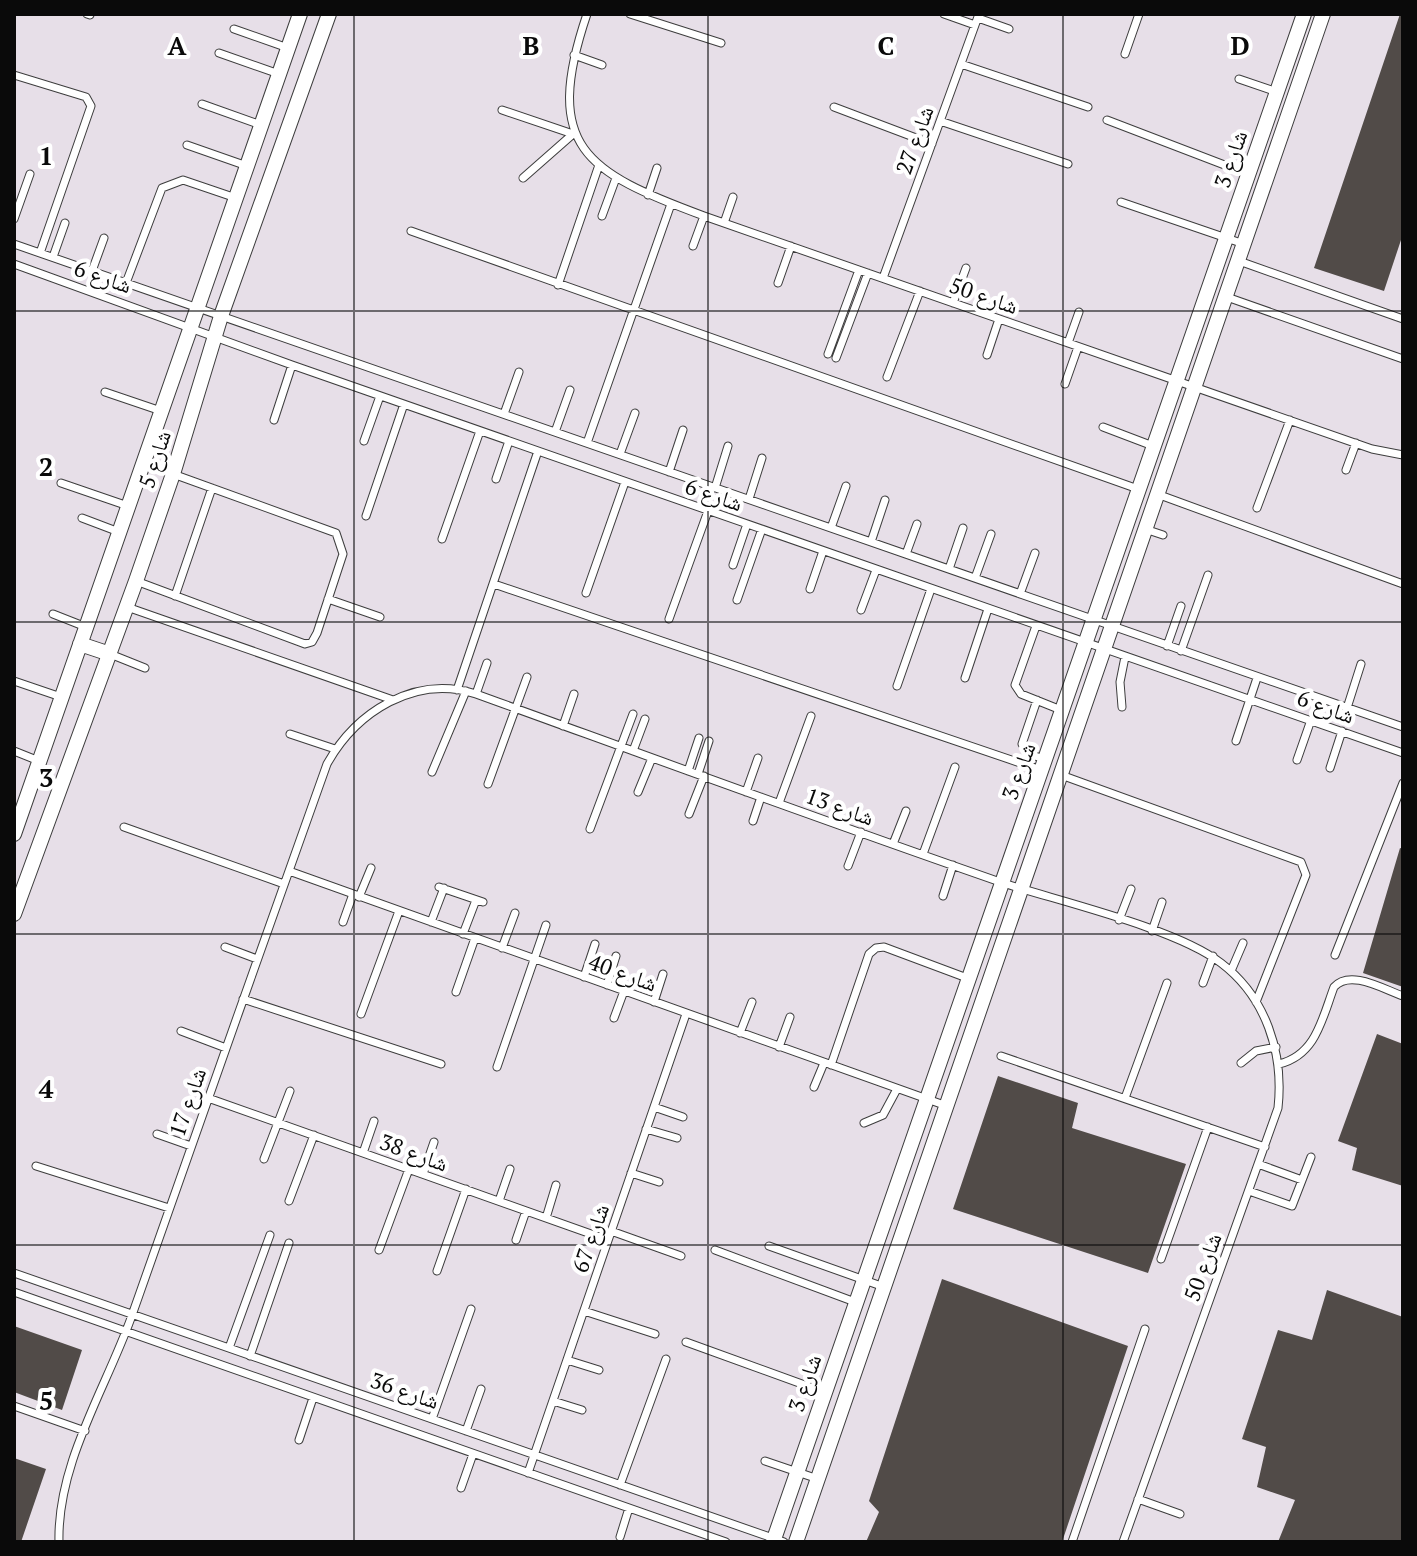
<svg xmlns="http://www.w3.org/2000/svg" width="1417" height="1556" viewBox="0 0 1417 1556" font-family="'PT Serif','Noto Naskh Arabic',serif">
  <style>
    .industrial { fill: #e7dfe8 }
    .building { fill: #514b48 }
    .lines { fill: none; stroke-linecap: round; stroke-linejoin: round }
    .service-casing { stroke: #3d3d3d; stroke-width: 9 }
    .minor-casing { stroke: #3d3d3d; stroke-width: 16 }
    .service { stroke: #fff; stroke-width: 7 }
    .minor { stroke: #fff; stroke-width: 14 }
    .grid { fill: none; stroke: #0a0a0a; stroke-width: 2; stroke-opacity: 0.55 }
    .labels { text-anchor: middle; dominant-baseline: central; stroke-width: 8; stroke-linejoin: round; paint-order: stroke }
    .street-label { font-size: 22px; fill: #0a0a0a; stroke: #fff }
    .grid-label { font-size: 26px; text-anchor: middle; font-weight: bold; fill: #0a0a0a; stroke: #fff; stroke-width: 8; stroke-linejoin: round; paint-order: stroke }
  </style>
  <rect width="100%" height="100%" fill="#fcf8ea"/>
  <path class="industrial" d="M14,14H1403V1542H14Z"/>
  <path class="building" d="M1400,14H1403V234L1384,291L1314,268Z
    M1400,848L1403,849V987L1363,973Z
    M1377,1034L1403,1044V1186L1352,1170L1357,1148L1338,1141Z
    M998,1076L1078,1103L1072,1128L1186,1164L1148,1273L953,1209Z
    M942,1279L1128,1346L1062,1542H866L879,1512L869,1501Z
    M1327,1290L1403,1317V1542H1278L1295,1500L1257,1487L1266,1447L1242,1439L1278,1330L1312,1340Z
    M14,1326L82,1350L62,1410L14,1392Z
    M14,1458L46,1469L21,1542H14Z"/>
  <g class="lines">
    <defs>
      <path id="service" d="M87,14L90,15
        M587,14C542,147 585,172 704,216L1372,449L1403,455
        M630,14L721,43
        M944,14L975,25
        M978,18L1009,29
        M234,29L288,48
        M219,53L279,74
        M1125,54L1139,14
        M574,55L602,65
        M961,64L1088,107
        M14,75L86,97L91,106L40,253
        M1239,79L1277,92
        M202,104L261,125
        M834,107L932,144
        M502,110L573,134
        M1107,120L1248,174
        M940,121L1068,164
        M187,145L247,166
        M523,178L573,134
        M648,195L657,168
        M1121,202L1241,243
        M602,216L616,178
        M14,219L30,174
        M724,223L733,197
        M411,231L1138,489
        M14,244L1403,727
        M693,246L704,216
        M53,257L65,223
        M1239,261L1403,319
        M14,264L292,365L1403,753
        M92,271L104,238
        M883,278L979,14
        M126,283L162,188L183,180L236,198
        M778,283L791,246
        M558,285L599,165
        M1224,296L1403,359
        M953,303L966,268
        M1068,343L1079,312
        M828,354L859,270
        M987,355L999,319
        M836,358L868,273
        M887,377L920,291
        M1065,384L1078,347
        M105,392L161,411
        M504,414L519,372
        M274,420L292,365
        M1103,427L1153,446
        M555,432L570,390
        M364,441L380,396
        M587,443L671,204
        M620,454L635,413
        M1346,470L1356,443
        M669,472L683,430
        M496,479L509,441
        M61,483L128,506
        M715,488L728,446
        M1157,494L1403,584
        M749,499L762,458
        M1257,508L1290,420
        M366,516L404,404
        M82,518L119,532
        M831,528L846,486
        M1145,529L1163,535
        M442,539L480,431
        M871,542L885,500
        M906,554L917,524
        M733,565L747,524
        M949,569L963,528
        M975,578L991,534
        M136,581L305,644L312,642L317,633L343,554L336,533L173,474
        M494,584L1041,770
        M810,589L823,551
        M586,593L625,482
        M1020,594L1035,553
        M175,596L212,488
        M328,599L380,617
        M737,600L762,529
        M127,607L393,700
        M861,610L876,570
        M53,614L86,627
        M669,619L708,511
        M1036,626L1015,685L1021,694L1061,710
        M1167,646L1181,606
        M1181,651L1208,575
        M110,654L145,668
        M965,678L988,609
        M14,681L61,697
        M897,686L931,589
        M457,690L538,451
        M476,694L487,663
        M1037,700L1022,744L1028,754L1045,759
        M1122,707L1120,682L1125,657
        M1347,708L1361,664
        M563,726L574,694
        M290,734L335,749
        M1236,741L1257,678
        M14,751L39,761
        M633,751L645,719
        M1297,760L1311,720
        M1330,768L1342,731
        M688,771L699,738
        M432,772L466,691
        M698,774L709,741
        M1061,775L1301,862L1306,875L1256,1002
        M488,784L527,677
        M638,792L652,758
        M746,792L758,758
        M779,803L811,716
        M689,814L704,776
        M753,821L761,797
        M124,827L284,884
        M590,829L633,714
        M893,844L906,811
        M923,854L955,767
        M848,866L861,832
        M289,871L944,1105
        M439,887L483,902
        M943,896L953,865
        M359,897L371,868
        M1119,920L1131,889
        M343,922L353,894
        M431,922L444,888
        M1152,931L1162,902
        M463,934L476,900
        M225,947L257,959
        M502,948L515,913
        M1335,955L1403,783
        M1231,971L1243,943
        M584,977L595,944
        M1203,983L1213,956
        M607,985L616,956
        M456,992L475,938
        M243,999L441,1064
        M654,1002L663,974
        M361,1014L399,911
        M614,1018L624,991
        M181,1031L226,1048
        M740,1033L752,1002
        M779,1047L790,1017
        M1001,1056L1265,1147
        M1241,1063L1256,1051L1276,1047
        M1279,1064C1316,1055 1322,1019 1334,987C1350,969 1383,989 1403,996
        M831,1065L869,954L876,948L884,947L967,978
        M497,1067L546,925
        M814,1087L824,1063
        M208,1098L608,1240
        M1125,1098L1167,983
        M654,1107L683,1117
        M864,1123L883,1115L897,1089
        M646,1129L677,1138
        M157,1134L191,1146
        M363,1153L374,1121
        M264,1159L290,1091
        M1258,1164L1302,1180
        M36,1166L169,1208
        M631,1173L659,1182
        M423,1174L434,1142
        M1249,1191L1292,1206L1311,1157
        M289,1201L314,1135
        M499,1201L510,1169
        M546,1218L556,1185
        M611,1231L681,1256
        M516,1240L526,1211
        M769,1246L884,1287
        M379,1250L409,1169
        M715,1250L855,1302
        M1161,1259L1208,1127
        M437,1271L466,1189
        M14,1273L784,1542
        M14,1292L726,1542
        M584,1311L655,1334
        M686,1342L824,1392
        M229,1348L270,1235
        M250,1356L289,1243
        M567,1360L599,1370
        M553,1401L582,1410
        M14,1406L85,1431
        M432,1419L471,1309
        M466,1431L481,1389
        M299,1440L313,1398
        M765,1461L818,1479
        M528,1473L686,1014
        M620,1485L666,1359
        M461,1488L473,1454
        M1138,1499L1180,1514
        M620,1537L629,1508
        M59,1542C57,1464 105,1390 131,1318C196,1134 261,948 327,764C356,712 415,674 476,694C650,757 824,821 1000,882C1058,901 1176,928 1221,963C1266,997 1284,1053 1278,1108L1123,1542
        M1072,1542L1145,1329"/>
      <path id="minor" d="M80,644L110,654
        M14,834L300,14
        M14,914L136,581L173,474L221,316L329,14
        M773,1542L1304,14
        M796,1542L1323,14"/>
    </defs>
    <use href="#service" class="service-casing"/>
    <use href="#minor" class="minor-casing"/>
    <use href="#service" class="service"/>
    <use href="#minor" class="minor"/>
  </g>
  <path class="grid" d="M354,14V1542M708,14V1542M1063,14V1542M14,311H1403M14,622H1403M14,934H1403M14,1245H1403"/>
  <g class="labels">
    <g class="street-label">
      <text transform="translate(914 140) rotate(-70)">شارع 27</text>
      <text transform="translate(1230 159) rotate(-71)">شارع 3</text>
      <text transform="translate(103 276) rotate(19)">شارع 6</text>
      <text transform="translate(984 295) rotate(19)">شارع 50</text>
      <text transform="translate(154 459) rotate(-72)">شارع 5</text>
      <text transform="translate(714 494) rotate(19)">شارع 6</text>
      <text transform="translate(1326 706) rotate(20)">شارع 6</text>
      <text transform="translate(1018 771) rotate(-70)">شارع 3</text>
      <text transform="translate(840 806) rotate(20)">شارع 13</text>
      <text transform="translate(623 972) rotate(20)">شارع 40</text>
      <text transform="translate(187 1102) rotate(-71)">شارع 17</text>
      <text transform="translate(414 1152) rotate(20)">شارع 38</text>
      <text transform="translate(590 1238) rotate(-71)">شارع 67</text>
      <text transform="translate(1202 1267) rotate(-70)">شارع 50</text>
      <text transform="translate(804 1383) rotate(-71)">شارع 3</text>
      <text transform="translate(405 1390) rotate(19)">شارع 36</text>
    </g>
  </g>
  <g class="grid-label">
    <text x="177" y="55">A</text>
    <text x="531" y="55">B</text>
    <text x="886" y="55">C</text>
    <text x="1240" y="55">D</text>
    <text x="46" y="165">1</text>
    <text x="46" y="476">2</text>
    <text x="46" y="787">3</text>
    <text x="46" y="1098">4</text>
    <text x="46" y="1410">5</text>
  </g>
  <rect width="1417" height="1556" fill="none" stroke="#0a0a0a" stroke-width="32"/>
</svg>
